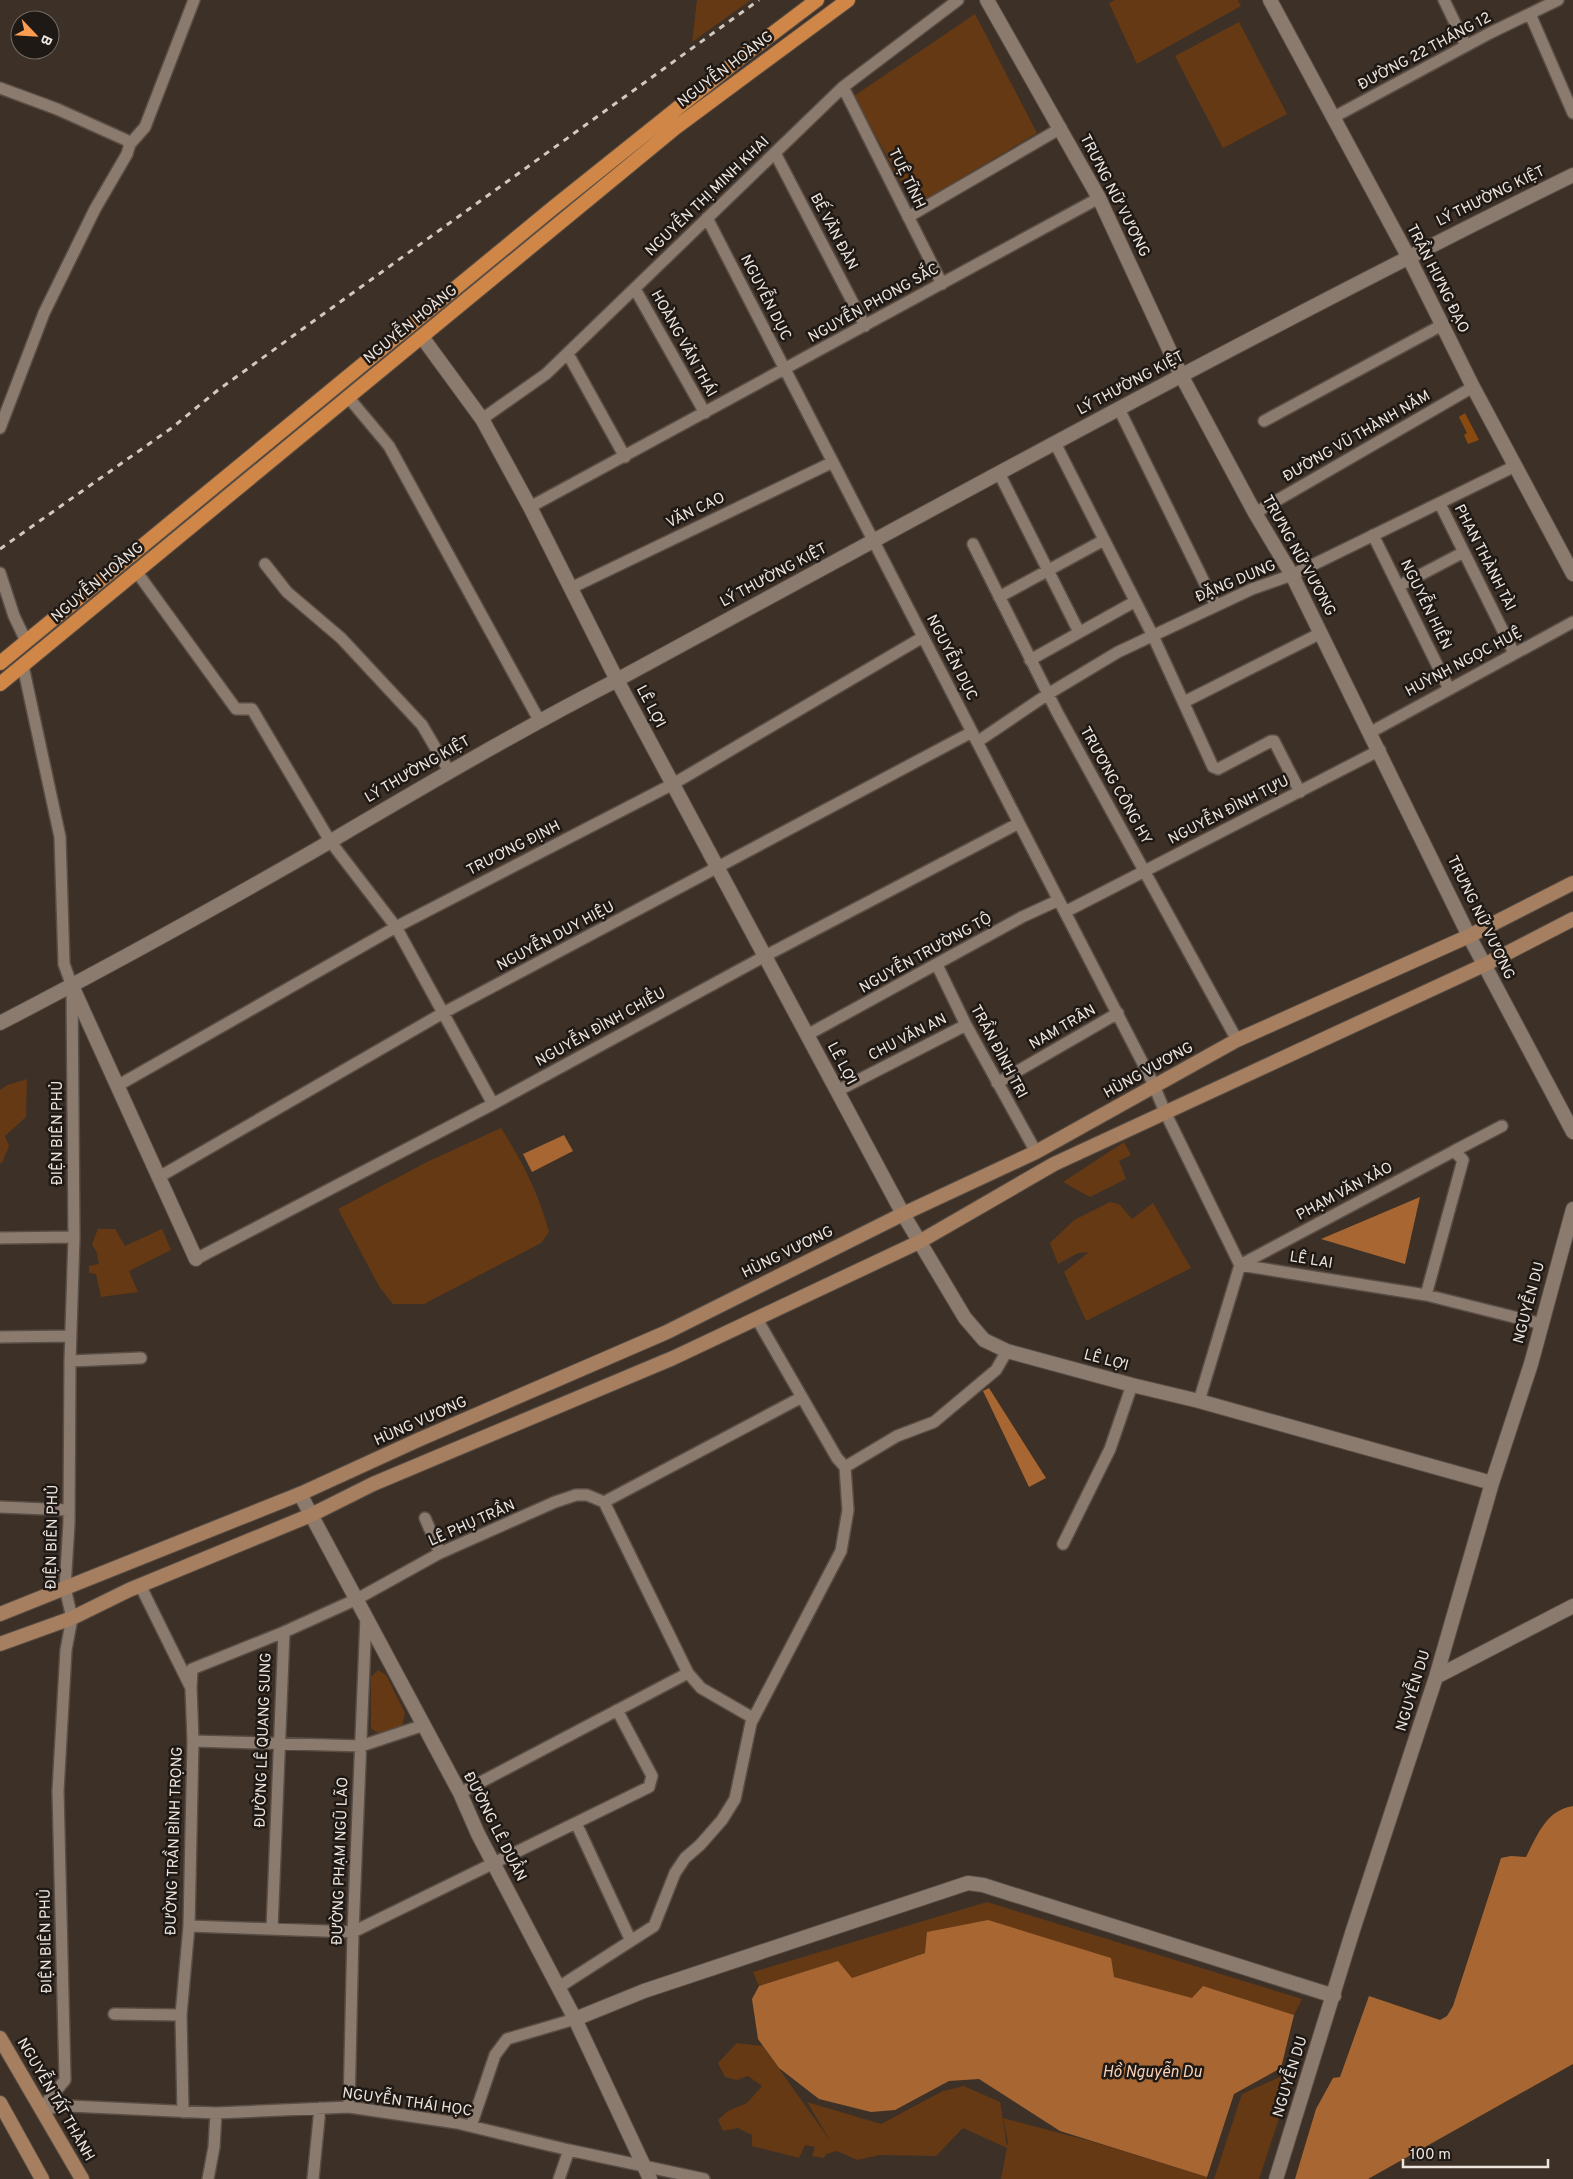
<svg xmlns="http://www.w3.org/2000/svg" width="1573" height="2179" viewBox="0 0 1573 2179" font-family="Overpass,sans-serif">
  <style>
    .green { fill: #653914 }
    .forest { fill: #894a0f }
    .water { fill: #a86732 }
    .lines { fill: none; stroke-linecap: round; stroke-linejoin: round }
    .minor-casing { stroke: #594d44; stroke-width: 14 }
    .tertiary-casing { stroke: #594d44; stroke-width: 16 }
    .secondary-casing { stroke: #594d44; stroke-width: 16 }
    .trunk-casing { stroke: #594d44; stroke-width: 16 }
    .minor { stroke: #8b7b6f; stroke-width: 11 }
    .tertiary { stroke: #8b7b6f; stroke-width: 14 }
    .secondary { stroke: #a57f60; stroke-width: 14 }
    .trunk { stroke: #d08646; stroke-width: 14 }
    .rail { stroke: #d1c8c0; stroke-width: 3; stroke-dasharray: 6 6; stroke-linecap: butt }
    .labels { text-anchor: middle; dominant-baseline: central; stroke-width: 5; stroke-linejoin: round; paint-order: stroke }
    .street-label { font-size: 15px; fill: #eee5de; stroke: #1f1915 }
    .water-label { font-size: 16px; font-style: italic; fill: #f8d2b8; stroke: #1f1915 }
  </style>
  <rect width="100%" height="100%" fill="#3d3026"/>
  <path class="green" d="M697,0H751L692,42Z
    M1115,0H1238L1241,6L1137,64L1109,3Z
    M975,14L1037,133L914,206L854,96Z
    M1239,22L1287,114L1223,148L1175,56Z
    M27,1079L26,1117L5,1136L9,1146L2,1163H0V1090L7,1085Z
    M501,1128C522,1161 539,1194 549,1232L541,1243L424,1304H393L380,1288L338,1209L427,1162Z
    M1124,1142L1131,1155L1119,1161L1126,1179L1090,1197L1063,1182Z
    M1110,1202L1119,1204L1132,1219L1153,1203L1191,1268L1086,1321L1064,1272L1089,1252L1078,1253L1058,1264L1050,1243L1074,1220Z
    M98,1229H115L125,1246L162,1229L171,1250L129,1271L138,1292L101,1297L96,1274L89,1273V1266L99,1264L97,1253L92,1244Z
    M378,1670L386,1675L405,1713L402,1726L380,1735L371,1728V1677Z
    M987,1902L1302,1999L1294,2015L1203,1986L1192,1999L1114,1977L925,1953L852,1978L838,1961L759,1986L753,1972Z
    M737,2043L763,2046L831,2142L807,2102L881,2124L943,2091L964,2086L1000,2102L1007,2146L1008,2142L1003,2118L1090,2141L1207,2177V2179H1001L1007,2148L963,2128L936,2156L880,2155L857,2160L837,2151L826,2154L824,2158L812,2156L815,2147L805,2145L799,2158L752,2146V2135L738,2128L723,2131L718,2120L728,2111L747,2103L762,2086L748,2076L737,2080L725,2077L718,2063Z
    M1282,2076L1291,2082L1259,2179H1214L1242,2094Z"/>
  <path class="forest" d="M1465,413L1479,440L1468,444L1464,435L1467,433L1459,417Z"/>
  <path class="water" d="M564,1135L573,1151L532,1172L523,1154Z
    M1420,1197L1405,1264L1321,1239Z
    M989,1388L1046,1478L1029,1487L983,1391Z
    M1573,1806V2064L1368,2179H1295L1316,2109L1333,2078L1340,2077L1369,1996L1440,2020L1447,2016L1453,2006L1501,1858L1511,1856L1526,1857C1537,1836 1546,1810 1573,1806Z
    M988,1920L1111,1958L1114,1977L1192,1998L1203,1986L1294,2015L1281,2068L1234,2094L1207,2177L1060,2131L979,2079L949,2081L895,2110L871,2112L819,2099L779,2068L758,2039L752,1999L759,1986L838,1961L852,1978L925,1953L927,1932Z"/>
  <g class="lines">
    <defs>
      <path id="minor" d="M1444,0L1466,46
        M1530,14L1573,113
        M843,87L942,284
        M0,88L57,109L126,140L130,144L127,154L95,209L44,313L0,428
        M1334,117L1490,33L1558,0
        M130,144L145,127L194,0
        M775,153L865,326
        M908,217L1061,128
        M707,218L1152,1081L1165,1112L1240,1265L1426,1295L1542,1324
        M635,289L705,413
        M568,354L625,457
        M348,397L389,446L539,720
        M1119,409L1216,606
        M482,419L546,374L843,87L958,0
        M1264,421L1442,325
        M1055,443L1153,636L1213,767L1218,769L1271,741H1274L1300,792
        M999,473L1079,632
        M1440,504L1514,653
        M530,507L1099,198
        M1255,513L1473,387
        M1373,535L1449,689
        M973,544L1057,712L1237,1040
        M265,564L287,592L341,638L422,725L449,771
        M136,571L236,709H252L330,841L396,927L493,1104
        M0,573L14,616L26,641
        M1399,586L1464,552
        M571,588L833,462
        M999,597L1104,540
        M1030,660L1134,602
        M23,666L60,837L64,964L72,986L74,1237L70,1361L69,1523L65,1588L72,1618L66,1650L58,1791L65,2080L41,2109
        M1184,702L1321,633
        M1371,732L1573,622
        M977,742L1048,694L1118,652L1252,589L1292,575L1515,466
        M1065,912L1380,750
        M937,965L966,1025L1036,1152
        M807,1035L1022,917L1059,900
        M997,1083L1118,1013
        M117,1086L396,927L673,784L923,637
        M837,1091L966,1025
        M1454,1151L1502,1126
        M159,1177L443,1013L972,732
        M0,1238L74,1237
        M196,1259L493,1104L765,956L1019,823
        M757,1319L837,1458L845,1467
        M0,1337L71,1336
        M70,1361L141,1358
        M1199,1401L1240,1265L1454,1151L1463,1160L1426,1295
        M845,1467L897,1436L934,1422L996,1370L1007,1351
        M604,1502L688,1673L701,1688L753,1718
        M604,1502L802,1397
        M0,1507L69,1510
        M425,1518L440,1553
        M1063,1544L1110,1449L1132,1385
        M140,1585L190,1686
        M193,1741L361,1746L424,1725
        M460,1793L688,1673
        M576,1823L631,1941
        M189,1926L353,1932L649,1787L652,1776L617,1710
        M272,1929L284,1632L357,1599L440,1553L555,1502L576,1495H587L604,1502
        M559,1987L654,1926L675,1873L685,1858L700,1845L722,1820L735,1799L751,1723L841,1551L848,1510L845,1467
        M114,2014L181,2015
        M349,2107L353,1932L366,1617
        M41,2109L70,2106L216,2113L349,2107L457,2123L569,2150L704,2179
        M183,2112L181,2015L189,1926L193,1741L191,1688L192,1669L284,1632
        M471,2126L495,2055L507,2039L575,2019
        M208,2179L214,2147L216,2113
        M313,2179L320,2108
        M559,2179L569,2150"/>
      <path id="tertiary" d="M987,0L1099,198L1181,375L1255,513L1292,575L1469,936L1573,1132
        M1270,0L1408,256L1473,387L1573,574
        M422,337L482,419L530,507L617,680L903,1214L965,1318L984,1340L1007,1351L1132,1385L1199,1401L1492,1483
        M72,986L196,1259
        M0,1023C112,965 222,904 331,841C426,785 520,730 617,680C934,508 1250,334 1573,175
        M300,1494L460,1793L478,1834L575,2019L650,2179
        M1436,1677L1573,1606
        M575,2019L644,1991L968,1883L983,1885L1334,1996
        M1276,2179L1353,1930L1436,1677L1492,1483L1531,1364L1573,1209"/>
      <path id="secondary" d="M0,1614L300,1494L418,1440L667,1332L903,1214L1036,1152L1237,1040L1469,936L1573,883
        M0,1644L72,1618L129,1590L311,1515L373,1484L673,1358L919,1242L1054,1164L1484,965L1573,919
        M0,2038L82,2179
        M0,2103L42,2179"/>
      <path id="trunk" d="M0,663L554,207L739,59L817,0
        M0,684L675,128L848,0"/>
    </defs>
    <use href="#minor" class="minor-casing"/>
    <use href="#tertiary" class="tertiary-casing"/>
    <use href="#secondary" class="secondary-casing"/>
    <use href="#trunk" class="trunk-casing"/>
    <use href="#minor" class="minor"/>
    <use href="#tertiary" class="tertiary"/>
    <use href="#secondary" class="secondary"/>
    <use href="#trunk" class="trunk"/>
    <path class="rail" d="M0,549L173,427L218,390L759,0"/>
  </g>
  <g class="labels">
    <g class="street-label">
      <text transform="translate(1425 52) rotate(-28)">ĐƯỜNG 22 THÁNG 12</text>
      <text transform="translate(726 70) rotate(-37)">NGUYỄN HOÀNG</text>
      <text transform="translate(906 179) rotate(64)">TUỆ TĨNH</text>
      <text transform="translate(1114 196) rotate(63)">TRƯNG NỮ VƯƠNG</text>
      <text transform="translate(708 197) rotate(-44)">NGUYỄN THỊ MINH KHAI</text>
      <text transform="translate(1491 197) rotate(-26)">LÝ THƯỜNG KIỆT</text>
      <text transform="translate(833 232) rotate(62)">BẾ VĂN ĐÀN</text>
      <text transform="translate(1437 279) rotate(63)">TRẦN HƯNG ĐẠO</text>
      <text transform="translate(765 298) rotate(63)">NGUYỄN DỤC</text>
      <text transform="translate(874 304) rotate(-29)">NGUYỄN PHONG SẮC</text>
      <text transform="translate(411 325) rotate(-39)">NGUYỄN HOÀNG</text>
      <text transform="translate(683 344) rotate(61)">HOÀNG VĂN THÁI</text>
      <text transform="translate(1131 384) rotate(-28)">LÝ THƯỜNG KIỆT</text>
      <text transform="translate(1357 437) rotate(-30)">ĐƯỜNG VŨ THÀNH NĂM</text>
      <text transform="translate(696 511) rotate(-26)">VĂN CAO</text>
      <text transform="translate(1298 556) rotate(61)">TRƯNG NỮ VƯƠNG</text>
      <text transform="translate(1484 558) rotate(63)">PHAN THÀNH TÀI</text>
      <text transform="translate(774 576) rotate(-28)">LÝ THƯỜNG KIỆT</text>
      <text transform="translate(1236 582) rotate(-23)">ĐẶNG DUNG</text>
      <text transform="translate(98 583) rotate(-40)">NGUYỄN HOÀNG</text>
      <text transform="translate(1425 605) rotate(64)">NGUYỄN HIỀN</text>
      <text transform="translate(951 658) rotate(63)">NGUYỄN DỤC</text>
      <text transform="translate(1464 663) rotate(-28)">HUỲNH NGỌC HUỆ</text>
      <text transform="translate(650 707) rotate(62)">LÊ LỢI</text>
      <text transform="translate(418 770) rotate(-30)">LÝ THƯỜNG KIỆT</text>
      <text transform="translate(1115 786) rotate(61)">TRƯƠNG CÔNG HY</text>
      <text transform="translate(1229 811) rotate(-27)">NGUYỄN ĐÌNH TỰU</text>
      <text transform="translate(514 849) rotate(-27)">TRƯƠNG ĐỊNH</text>
      <text transform="translate(1480 918) rotate(64)">TRƯNG NỮ VƯƠNG</text>
      <text transform="translate(556 937) rotate(-28)">NGUYỄN DUY HIỆU</text>
      <text transform="translate(926 954) rotate(-29)">NGUYỄN TRƯỜNG TỘ</text>
      <text transform="translate(601 1028) rotate(-29)">NGUYỄN ĐÌNH CHIỂU</text>
      <text transform="translate(1063 1028) rotate(-30)">NAM TRÂN</text>
      <text transform="translate(908 1038) rotate(-27)">CHU VĂN AN</text>
      <text transform="translate(998 1052) rotate(62)">TRẦN ĐÌNH TRI</text>
      <text transform="translate(841 1064) rotate(62)">LÊ LỢI</text>
      <text transform="translate(1149 1071) rotate(-29)">HÙNG VƯƠNG</text>
      <text transform="translate(58 1133) rotate(-90)">ĐIỆN BIÊN PHỦ</text>
      <text transform="translate(1345 1192) rotate(-28)">PHẠM VĂN XẢO</text>
      <text transform="translate(788 1253) rotate(-26)">HÙNG VƯƠNG</text>
      <text transform="translate(1311 1261) rotate(9)">LÊ LAI</text>
      <text transform="translate(1530 1303) rotate(-75)">NGUYỄN DU</text>
      <text transform="translate(1106 1361) rotate(15)">LÊ LỢI</text>
      <text transform="translate(421 1422) rotate(-24)">HÙNG VƯƠNG</text>
      <text transform="translate(472 1524) rotate(-24)">LÊ PHỤ TRẦN</text>
      <text transform="translate(53 1537) rotate(-89)">ĐIỆN BIÊN PHỦ</text>
      <text transform="translate(1414 1691) rotate(-73)">NGUYỄN DU</text>
      <text transform="translate(264 1740) rotate(-88)">ĐƯỜNG LÊ QUANG SUNG</text>
      <text transform="translate(494 1827) rotate(63)">ĐƯỜNG LÊ DUẨN</text>
      <text transform="translate(175 1841) rotate(-88)">ĐƯỜNG TRẦN BÌNH TRỌNG</text>
      <text transform="translate(341 1861) rotate(-88)">ĐƯỜNG PHẠM NGŨ LÃO</text>
      <text transform="translate(47 1941) rotate(-91)">ĐIỆN BIÊN PHỦ</text>
      <text transform="translate(1291 2077) rotate(-73)">NGUYỄN DU</text>
      <text transform="translate(55 2100) rotate(60)">NGUYỄN TẤT THÀNH</text>
      <text transform="translate(407 2103) rotate(8)">NGUYỄN THÁI HỌC</text>
    </g>
    <g class="water-label">
      <text x="1152" y="2073">Hồ Nguyễn Du</text>
    </g>
  </g>
  <g transform="translate(35 35) rotate(115)"><circle r="24" fill="#1f1915" stroke="#726b65"/>
  <path d="M0-4L9 19L0 12L-9 19Z" fill="#fc9d52"/>
  <text y="-8" font-size="14" font-weight="bold" text-anchor="middle" fill="#eee5de">B</text>
  </g>
  <path d="M1403 2159v8h145v-8" fill="none" stroke="#eee5de" stroke-width="2.5"/>
  <text x="1410" y="2159" font-size="15" fill="#eee5de" stroke="#1f1915" stroke-width="4" paint-order="stroke">100 m</text>
</svg>
